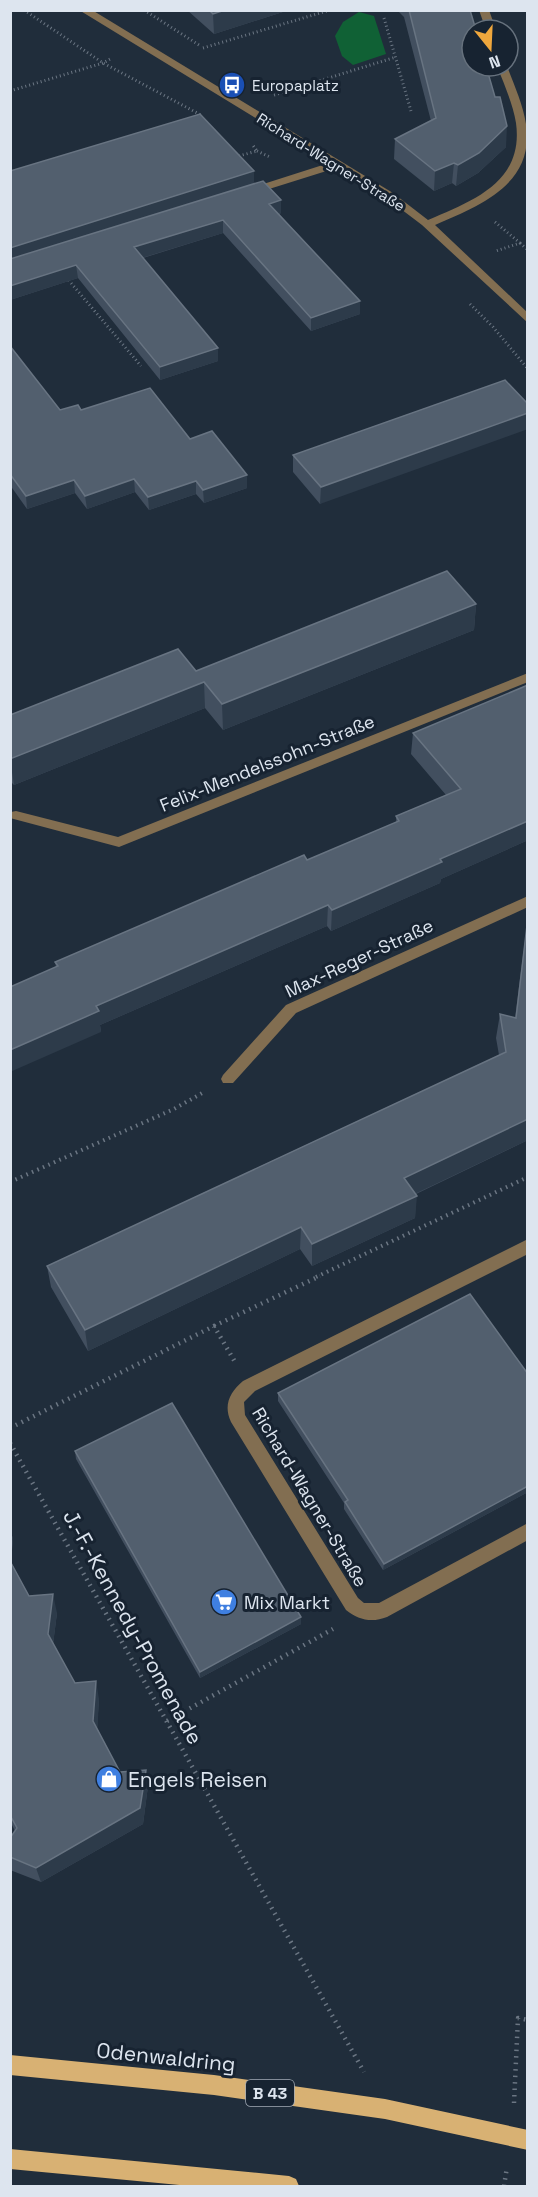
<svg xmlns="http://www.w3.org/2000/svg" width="538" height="2197" viewBox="0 0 538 2197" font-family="'Space Grotesk',sans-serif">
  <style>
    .green { fill: #106135 }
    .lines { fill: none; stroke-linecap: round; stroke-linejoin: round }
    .path-far2 { stroke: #6b7683; stroke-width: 3; stroke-dasharray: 1 3; stroke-linecap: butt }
    .path-far1 { stroke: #6b7683; stroke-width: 4; stroke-dasharray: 1.5 4.5; stroke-linecap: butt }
    .path { stroke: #6b7683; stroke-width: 4.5; stroke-dasharray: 1.5 5; stroke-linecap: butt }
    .minor { fill: #826e51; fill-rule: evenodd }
    .major { fill: #d8b173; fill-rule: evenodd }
    .wall { fill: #424f5f }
    .shaded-wall { fill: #2d3b4a }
    .building { fill: #525f6e; stroke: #687482; stroke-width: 1.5 }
    .labels { text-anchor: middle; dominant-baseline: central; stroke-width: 6; stroke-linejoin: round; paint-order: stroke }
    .far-poi-label { font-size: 15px; fill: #dde5ef; stroke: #172331; text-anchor: start }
    .far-street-label { font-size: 15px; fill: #dde5ef; stroke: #172331 }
    .shield { fill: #172331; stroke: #a2abb6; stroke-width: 1.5 }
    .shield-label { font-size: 16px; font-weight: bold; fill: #dde5ef }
    .street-label { font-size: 18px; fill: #dde5ef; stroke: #172331 }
    .poi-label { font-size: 18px; fill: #dde5ef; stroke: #172331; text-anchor: start }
    .near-street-label { font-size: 21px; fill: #dde5ef; stroke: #172331 }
    .near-poi-label { font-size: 21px; fill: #dde5ef; stroke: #172331; text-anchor: start }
  </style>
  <rect width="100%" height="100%" fill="#202d3b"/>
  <path class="green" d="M359,12L374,16L386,54L353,65L342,56L335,36L343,22Z"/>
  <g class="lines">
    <path class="path-far2" d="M24,10L103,63L201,115
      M144,10L199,45
      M384,18L411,111
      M203,48L330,10
      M10,91L103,63L112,58
      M274,95L396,57
      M257,151L270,157
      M235,157L257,151L252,144
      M495,222L520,243L496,251
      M520,243L528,250
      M66,277L141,366
      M470,304L493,327L528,369"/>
    <path class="path-far1" d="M10,1182L174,1109L204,1092
      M316,1277L528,1177"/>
    <path class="path" d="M214,1326L320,1276
      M10,1428L214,1326L235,1362
      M10,1443L364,2072
      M167,1721L333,1629
      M514,2103L518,2018L528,2020
      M504,2186L507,2167"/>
    <path class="minor" d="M79,10H92L393,193L428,220C473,201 524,182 516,123C513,104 504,84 497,66H507C514,85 523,104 526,124C535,184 481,205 435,225L528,313V323L422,225L385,197L336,168L253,194H245V190L329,163Z
      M479,10H489L496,30H486Z
      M528,673V682L119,847L10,818L11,812L16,811L118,837Z
      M528,896V907L296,1013L233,1083H223L221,1079L223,1075L286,1005Z
      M528,1239V1254L255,1391L244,1402L245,1415L358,1598L364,1603H379L528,1523V1540L387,1617C372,1623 358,1620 346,1610L231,1422C223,1405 230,1392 243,1381Z"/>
    <path class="major" d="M10,2055L214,2075L385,2099L528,2130V2150L385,2119L214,2095L10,2075Z
      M10,2149L289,2176L296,2179L299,2186H190L10,2169Z"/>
  </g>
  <path class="wall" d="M187,10H289L214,34Z
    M397,10H470L506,147L478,173L456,186L452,183L434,191L394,159L395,139L431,121L404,17Z
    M10,171H254V183L281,213L279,214L360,301V314L311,331L223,233L143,258L218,348V361L160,380L78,278L10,300Z
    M10,346L60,410H81L190,439L247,475V488L204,503L196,494L149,510L135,492L87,509L75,493L27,509L10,485Z
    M505,380L320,504L293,472V455Z
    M476,604L474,630L223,730L205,708L14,785L10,781V715Z
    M413,733L527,839L526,841L441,879L440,883L331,931L327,926L100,1025L101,1032L56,967L55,962L307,860L396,822V816L446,795L411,754Z
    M528,916V1140L416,1194L415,1218L312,1266L300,1249L88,1351L51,1287L47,1266L499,1055L496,1038L500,1014L515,1018Z
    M528,1374V1492L383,1570L344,1509V1503L278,1401V1393Z
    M75,1451L301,1617V1624L200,1678L76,1459Z
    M10,1529L13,1539L11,1562L29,1596L57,1613L53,1644L75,1683L99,1699L97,1728L120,1772L146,1770L148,1786L143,1824L41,1882L10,1870V1838L15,1831L10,1821Z"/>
  <path class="shaded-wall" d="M225,10H289L214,34L213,14Z
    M507,126L506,147L478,173L456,186L458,165Z
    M454,163L452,183L434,191L435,171Z
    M254,171V184L10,261V248Z
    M281,200V213L269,217V204Z
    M223,220V233L135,260L134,247Z
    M76,265L78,278L10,300V286Z
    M360,301V314L311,331V318Z
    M218,348V361L160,380V367Z
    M528,413V429L320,504L321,487Z
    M247,475V488L204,503L203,490Z
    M134,479L135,492L87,509L85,496Z
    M74,480L75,493L27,509L26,496Z
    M196,481V494L149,510L148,497Z
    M476,604L474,630L223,730L222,704Z
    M204,682L205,708L14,785L10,759Z
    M528,820V838L526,841L441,879L440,883L331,931L332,910L440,859Z
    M328,905L327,926L100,1025L101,1032L10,1072V1050L96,1006Z
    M528,1119V1140L402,1200L404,1178Z
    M417,1196L415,1218L312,1266V1244Z
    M301,1227L300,1249L88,1351L85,1330Z
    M528,1486V1492L383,1570L384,1564Z
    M10,1529L13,1539L10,1563Z
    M53,1594L57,1613L52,1652L48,1634Z
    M301,1617V1624L200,1678V1672Z
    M96,1681L99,1699L97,1738L93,1721Z
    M146,1770L148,1786L143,1824L41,1882L36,1868Z"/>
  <path class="building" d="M209,10H225L213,14Z
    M409,10H470L476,30H472V66H486L495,97H500L507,126L479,153L458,165L454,163L435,171L395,139L436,118Z
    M200,114L254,171L10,248V171Z
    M263,181L281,200L269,204L360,301L311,318L223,220L134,247L218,348L160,367L76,265L10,286V259Z
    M10,346L60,410L78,405L81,410L150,388L190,439L212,431L247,475L203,490L196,481L148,497L134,479L85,496L74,480L26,496L10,474Z
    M505,380L528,404V413L321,487L293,455Z
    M447,571L476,604L222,704L204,682L10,759V715L178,649L196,671Z
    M528,685V821L440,859L442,862L332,910L328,905L96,1006L99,1011L10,1050V987L58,966L55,962L304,855L307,860L399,821L396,816L461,789L413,733Z
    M528,917V1119L404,1178L417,1196L312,1244L301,1227L85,1330L47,1266L506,1052L500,1014L516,1018Z
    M470,1294L528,1374V1486L384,1564L345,1502L348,1500L278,1393Z
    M172,1403L301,1617L200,1672L75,1451Z
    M10,1561L29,1596L53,1594L48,1634L75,1683L96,1681L93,1721L120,1772L146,1770L140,1808L36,1868L10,1857V1838L17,1828L10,1815Z"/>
  <defs>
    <symbol id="bus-disc" viewBox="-11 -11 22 22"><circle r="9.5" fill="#1a4fb4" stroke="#172331"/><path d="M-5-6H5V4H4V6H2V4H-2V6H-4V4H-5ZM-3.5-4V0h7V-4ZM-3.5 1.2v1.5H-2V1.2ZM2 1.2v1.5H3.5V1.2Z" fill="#fff"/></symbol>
    <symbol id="supermarket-disc" viewBox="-11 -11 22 22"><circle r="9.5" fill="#3f7fe0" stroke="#172331"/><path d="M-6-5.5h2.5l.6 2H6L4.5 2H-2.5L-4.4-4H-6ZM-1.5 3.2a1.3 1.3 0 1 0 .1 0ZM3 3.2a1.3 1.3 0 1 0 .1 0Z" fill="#fff"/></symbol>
    <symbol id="shop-disc" viewBox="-11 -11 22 22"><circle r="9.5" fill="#3f7fe0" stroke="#172331"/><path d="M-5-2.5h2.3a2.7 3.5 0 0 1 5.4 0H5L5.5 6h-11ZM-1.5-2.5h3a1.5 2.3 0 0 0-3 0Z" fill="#fff"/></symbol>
  </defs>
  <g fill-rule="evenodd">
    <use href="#bus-disc" x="217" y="70" width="30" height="30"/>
    <use href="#supermarket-disc" x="209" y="1587" width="30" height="30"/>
    <use href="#shop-disc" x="94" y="1764" width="30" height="30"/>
  </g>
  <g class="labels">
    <g class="far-poi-label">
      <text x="252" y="85">Europaplatz</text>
    </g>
    <g class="far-street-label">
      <text transform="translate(331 162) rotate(32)">Richard-Wagner-Straße</text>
    </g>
    <rect class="shield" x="246" y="2080" width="48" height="26" rx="4.5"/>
    <g class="shield-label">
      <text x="270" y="2093">B 43</text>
    </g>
    <g class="street-label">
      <text transform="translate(267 763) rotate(-22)">Felix-Mendelssohn-Straße</text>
      <text transform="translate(359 958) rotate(-25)">Max-Reger-Straße</text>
      <text transform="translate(310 1497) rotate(59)">Richard-Wagner-Straße</text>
    </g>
    <g class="poi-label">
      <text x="244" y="1602">Mix Markt</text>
    </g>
    <g class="near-street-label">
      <text transform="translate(133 1627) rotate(61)">J.-F.-Kennedy-Promenade</text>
      <text transform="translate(166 2057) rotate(6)">Odenwaldring</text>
    </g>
    <g class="near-poi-label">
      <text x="128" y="1779">Engels Reisen</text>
    </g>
  </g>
  <rect width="538" height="2197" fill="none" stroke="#dde5ef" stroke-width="24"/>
  <g transform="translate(490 48) rotate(162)"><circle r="28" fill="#172331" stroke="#66717d" stroke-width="1.5"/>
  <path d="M0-4.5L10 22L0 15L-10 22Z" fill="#efa73d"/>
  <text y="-9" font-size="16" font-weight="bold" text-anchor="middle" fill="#dde5ef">N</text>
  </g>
</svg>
